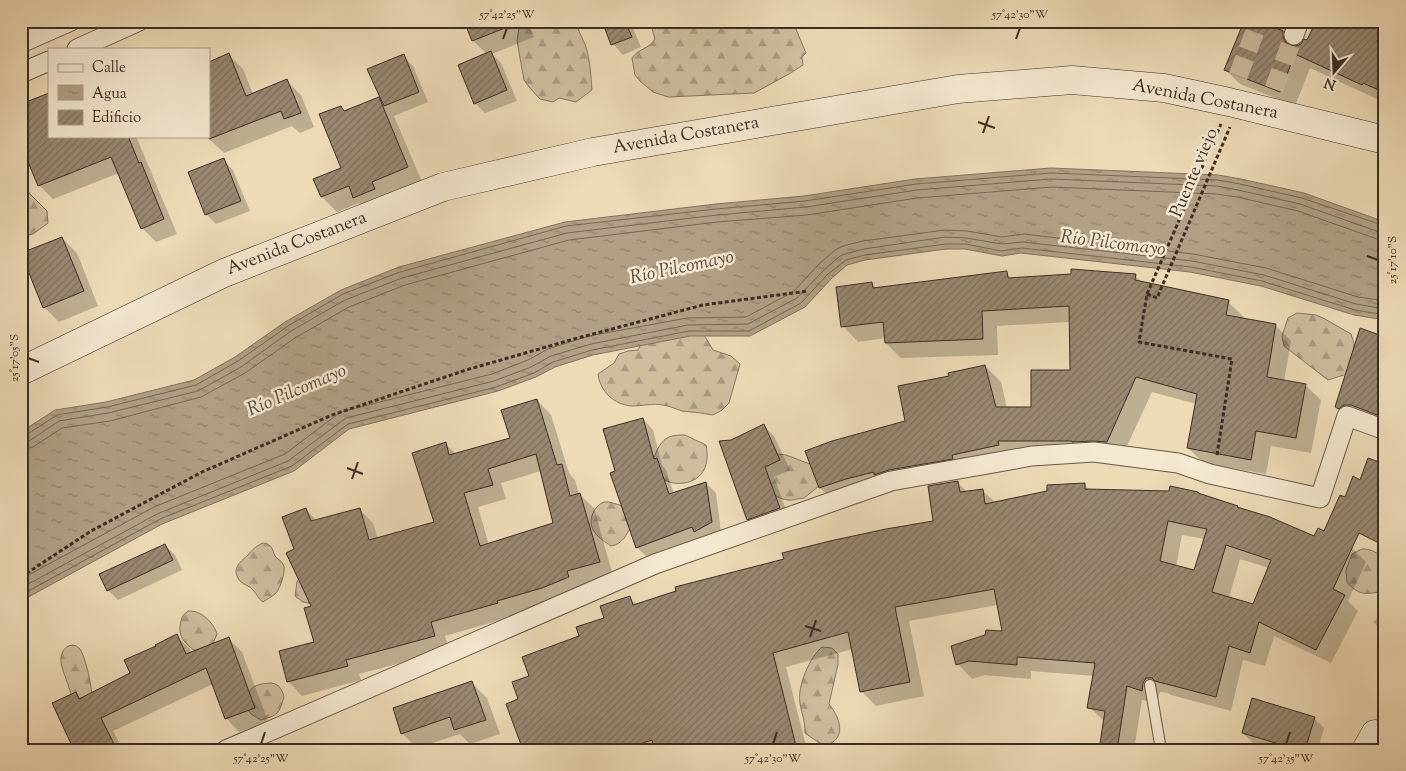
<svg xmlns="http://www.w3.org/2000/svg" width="1406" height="771" viewBox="0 0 1406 771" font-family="'Sorts Mill Goudy',serif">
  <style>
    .forest { fill: url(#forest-firs); stroke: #867662 }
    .water { fill: url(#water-ripples); stroke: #83725f }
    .shadow { fill: #0003; fill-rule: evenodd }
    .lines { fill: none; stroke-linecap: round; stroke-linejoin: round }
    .shore { stroke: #776756; stroke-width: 1 }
    .building { fill: url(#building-hatch); stroke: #3d2e26; fill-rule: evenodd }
    .street-tunnel { stroke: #cab899; stroke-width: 19; stroke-dasharray: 19 9; stroke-linecap: butt }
    .lane-casing { stroke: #69594a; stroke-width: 12 }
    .street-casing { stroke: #69594a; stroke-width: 21 }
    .secondary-casing { stroke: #3d2e26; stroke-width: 29 }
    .path { stroke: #3d2e26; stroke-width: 3; stroke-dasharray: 4 2.5; stroke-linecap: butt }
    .lane { stroke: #f3e8d0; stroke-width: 10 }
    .street { stroke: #f3e8d0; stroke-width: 19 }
    .secondary { stroke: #f3e8d0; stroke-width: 28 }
    .ticks { fill: none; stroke: #3d2e26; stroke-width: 2 }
    .labels { text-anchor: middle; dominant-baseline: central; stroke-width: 5; stroke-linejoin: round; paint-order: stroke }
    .street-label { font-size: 18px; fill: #3d2e26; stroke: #f3e8d0 }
    .water-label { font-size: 19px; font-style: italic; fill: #5a4a3e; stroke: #f3e8d0 }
    .neatline { fill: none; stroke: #3d2e26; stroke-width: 2 }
    .ticks-label { font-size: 12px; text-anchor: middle; fill: #3d2e26 }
  </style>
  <defs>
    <pattern id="forest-firs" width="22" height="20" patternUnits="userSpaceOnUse" patternTransform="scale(1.25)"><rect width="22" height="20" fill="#cfbe9e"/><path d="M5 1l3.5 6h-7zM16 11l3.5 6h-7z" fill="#a99b81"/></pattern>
    <pattern id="water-ripples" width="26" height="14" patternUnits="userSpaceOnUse" patternTransform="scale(1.25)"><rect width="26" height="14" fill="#b1a085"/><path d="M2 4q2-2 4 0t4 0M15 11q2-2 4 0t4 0" fill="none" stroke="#91836d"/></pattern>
    <pattern id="building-hatch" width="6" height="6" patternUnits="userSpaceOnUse" patternTransform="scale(1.25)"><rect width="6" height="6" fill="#998871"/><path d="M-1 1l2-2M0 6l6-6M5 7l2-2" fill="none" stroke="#7e705d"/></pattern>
  </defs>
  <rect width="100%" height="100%" fill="#eddbb6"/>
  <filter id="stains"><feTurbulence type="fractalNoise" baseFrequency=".004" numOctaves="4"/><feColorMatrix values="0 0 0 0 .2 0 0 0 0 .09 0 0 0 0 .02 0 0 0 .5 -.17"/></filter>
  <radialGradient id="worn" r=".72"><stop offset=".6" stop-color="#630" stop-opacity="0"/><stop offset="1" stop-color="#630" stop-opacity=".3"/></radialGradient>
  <path class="forest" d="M520,21H577C577,31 583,38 586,47C590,61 591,76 592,90L576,102L559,98L553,102L540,99L529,87L524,80L517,41Z
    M650,21H790L795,27L806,53L802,57L803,65L789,74L754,93L668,97L653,92L640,81L635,75L632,58C639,48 648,50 655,39Z
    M21,179L30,194L47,211L48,223L33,234L24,236L21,239Z
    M1297,313L1316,315L1325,319L1351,334L1354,344L1353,364L1347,374L1328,380L1284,346L1282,336L1288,318Z
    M703,333L713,350L731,356L740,364L729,403L722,410L713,415C703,413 693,412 682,411C676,409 670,406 663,405C653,403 642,406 632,406C614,405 600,391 598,374L614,363L619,354L628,351L638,350L642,342Z
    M685,435L706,445C710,463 704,480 684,483C677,484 670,483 665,480C659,477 655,470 651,466C655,456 658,442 669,437C673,435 680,435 685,435Z
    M776,454L786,455L818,467L819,486L804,498C798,498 793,501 788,500C770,498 766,484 760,470Z
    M604,502H609L623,506L632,525C626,535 623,544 611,546C599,538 586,529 593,513C595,508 599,504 604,502Z
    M263,543C272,544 272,549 275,556C277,559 281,560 283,564C287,569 280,589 276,593C272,597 267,599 263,602C258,599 257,594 253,590C250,586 244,585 240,581C231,569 239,563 248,555C253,549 256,546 263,543Z
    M1362,549C1372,549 1378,553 1385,560V590C1368,595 1358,596 1347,582L1346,570L1352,554Z
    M305,569L313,604L303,602L295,596L297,582Z
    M188,611C201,610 213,622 217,634L210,650L196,651C184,644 177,635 181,621C182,616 184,614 188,611Z
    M73,645C76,646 77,646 80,649C85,656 94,692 91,700L73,699C70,692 69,686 66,679C62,667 56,655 68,646Z
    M822,647L832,648L838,654V664L829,704C836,713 844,727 837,738C835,741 831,743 827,746L818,742L805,733C805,719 802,715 800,703C797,686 810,657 822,647Z
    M271,683C279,684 282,689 284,697C279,714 278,715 261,720L251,714L247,709C249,688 249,685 271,683Z"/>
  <path class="water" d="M1051,168L1218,175L1241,179L1304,193L1385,222V320L1354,315L1261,286L1190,272L1021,253L1002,256L965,249H946L865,260L847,265L832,278L805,307L750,336H690L593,355L555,367L536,377L498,391L349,429L294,471L162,524L21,601V432L55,410L106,402L194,380L235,357L285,322L341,290L399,267L565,222L716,204L804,196L915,179Z"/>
  <path class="shadow" d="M465,21H527L534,37L492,54L501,63L517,101L485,113L475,103L487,54L473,41Z
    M603,21H630L641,47L623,55L613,44Z
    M814,21H838L835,29Z
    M1229,21H1292L1285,35L1297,47L1385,21V100L1378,97L1377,99L1310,68L1295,106L1240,84L1226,70L1243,28Z
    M229,55L243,69L253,94L287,81L301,95L314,127L300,133L292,126L224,153L209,139L208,136L209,63Z
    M403,56L413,66L428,102L394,116L422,182L369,212L359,203L337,212L322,197L315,180L342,169L341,107L346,112L379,99L385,105Z
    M49,136H136L177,234L156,242L142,228L119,173L53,199L39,185Z
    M223,160L233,170L250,211L216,224L206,214Z
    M62,238L77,253L98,306L59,322L44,307Z
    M1006,273L1012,279L1135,276L1143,283L1228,302L1244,317L1243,319L1275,325L1291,341L1284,381L1305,385L1321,400L1311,453L1271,446L1266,474L1204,463L1188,448L1196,404L1152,392L1122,457L1087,456L905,485L836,503L820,488L907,422L950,377L985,366L1001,382L1007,408H1032L1072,371L1071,322L997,326L998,355L901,358L886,343V338L858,342L843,326L872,284L877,289Z
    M1385,338V427L1351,422L1336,407Z
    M537,400L551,415L569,473L575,480L579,494L594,508L613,576L581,585L583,591L556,601L510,616L511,617L445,636L449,650L359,674L361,680L302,696L288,681L316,643L313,607L296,550L306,510L317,521L359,509L373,523L378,538L436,523L445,444L456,454L511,439ZM541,471L554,524L489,545L478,507L506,499L501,483Z
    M643,419L653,430L662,465L666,470L674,494L706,483L716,493L721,532L705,541L701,537L647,557L637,547L616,472Z
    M764,426L774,436L790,470L774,477L789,518L758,529L748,519L731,441Z
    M957,482L967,492L982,490L996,503L1084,484L1090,490L1198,493L1200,495L1237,507L1240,509L1315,537L1324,532L1328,524L1366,562L1348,601L1358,611L1331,663L1274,636L1265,666L1243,660L1231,711L1171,695L1168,693L1160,692L1158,698L1157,704L1142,700L1134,750H1101L1105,722L1089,707L1094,676L1031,671V679L984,675L972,679L958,664L1003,632L998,605L909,621L924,696L876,706L861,691L853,649L786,667L807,750H525L520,700L530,677L581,636L606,619L630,598L637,605L935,522ZM1182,535L1205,539L1195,572L1176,567ZM1240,559L1269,568L1254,606L1229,598Z
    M165,545L175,555L182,570L118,600L108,590Z
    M1385,611V633L1373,622Z
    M176,636L190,649L191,653L229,639L242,652L268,721L239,732L226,718L213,684L113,731L123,750H77L75,693L81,699L132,674L158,647Z
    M472,683L487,698L500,734L470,744L460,734L417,748L402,733Z
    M1314,718L1324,728L1318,750H1277L1253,743L1243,733Z
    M330,744L336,750H311Z"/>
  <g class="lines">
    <path class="shore" d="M21,436L26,435L57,415L107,407L196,385L238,361L288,326L343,294L400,272L566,226L716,209L805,201L916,184L1051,173L1218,180L1240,184L1302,198L1385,226
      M21,442L29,441L59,421L108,413L198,391L241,367L291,331L345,300L402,278L567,233L717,215L806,207L917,190L1051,179L1217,186L1238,190L1300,204L1379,232L1385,233
      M21,450L33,447L62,428L110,421L201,397L245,373L295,338L349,307L405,285L569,240L717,222L807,215L917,198L1052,187L1216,194L1237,197L1298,211L1377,239L1385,240
      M21,579L154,507L285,454L338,414L344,411L492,374L528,360L548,349L589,336L687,318L746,317L793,292L819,264L835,250L843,246L863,241L945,230L967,231L1002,237L1024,234L1193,254L1266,268L1358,297L1385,301
      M21,588L157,514L288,461L346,418L494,381L531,367L551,356L591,344L688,325L748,324L797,298L824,270L840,256L845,254L864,249L945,237L966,238L1002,244L1023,242L1192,261L1264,275L1356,304L1385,309
      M21,595L160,519L292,466L348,424L496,387L534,373L553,362L592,350L689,331H749L801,303L828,274L846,260L865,255L946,244H966L1001,251L1022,248L1191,267L1262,281L1355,310L1385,315"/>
  </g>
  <path class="building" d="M464,21H520V22L472,41Z
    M602,21H625L632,37L611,45Z
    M1244,21H1271L1269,25L1283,31V37L1286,43L1290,45L1296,46L1301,44L1304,39L1307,40L1316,21H1385V93L1363,83L1362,85L1295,54L1280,92L1224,70Z
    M491,51L507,90L474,104L458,65Z
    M229,53L246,96L287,79L301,113L284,119L281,111L209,139V62Z
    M404,54L419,92L384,106L367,69Z
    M49,93V136H128L139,163L141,162L164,219L141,229L111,157L38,186L21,145V104Z
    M379,97L408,167L372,182L375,189L353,198L349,186L321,197L313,179L341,168L319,114L341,106L344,111Z
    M224,158L241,201L205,215L188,172Z
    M62,237L84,291L43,308L21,253Z
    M1071,269L1136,274L1135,280L1229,300L1226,315L1276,324L1267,377L1306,384L1296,438L1256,431L1251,460L1187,448L1197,394L1136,377L1107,442L1093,441L1072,442V441H998L999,445L952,455L953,459L889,470L874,475V472L846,479L819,488L805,451L832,441L905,421L898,386L949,376L948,373L985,365L996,407H1031V370H1070L1069,306L982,311L983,339L885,343L883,322L841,327L836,287L872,282L873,288L1007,271L1008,278L1071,274Z
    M1360,328L1385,337V418L1351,405H1344L1339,409L1335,407Z
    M537,399L557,465L562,464L570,496L580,493L600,562L567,571L569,577L542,588L497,601L498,603L431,622L435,636L346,660L348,666L287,682L279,651L314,642L304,608L311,606L286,553L294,549L282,517L306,508L311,521L360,508L369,540L434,522L412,453L446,442L449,455L510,438L501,410ZM536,454L553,523L480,546L464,493L493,485L488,469Z
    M643,418L654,459L657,458L669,494L706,482L712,522L694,532L692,527L636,548L610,473L615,471L603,429Z
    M764,424L780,460L765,467L780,508L747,520L719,441L731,440Z
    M1368,458L1385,464V546L1359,533L1333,589L1345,595L1316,650L1259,622L1250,653L1229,646L1216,697L1155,681L1152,678H1146L1143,683L1142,691L1127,686L1117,750H1099L1105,711L1087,708L1095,663L1017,657V665L969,661L956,665L951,646L985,635L986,630L1002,631L994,589L895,607L910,682L860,692L848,632L773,653L797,750H654L652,740L621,750H554L552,744L534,750H523L506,704L518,699L512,682L529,676L522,657L579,636L576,627L604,618L600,606L630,596L633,605L676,591L675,587L784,559L782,553L830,541L886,529L933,521L928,486L958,481L960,492L983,489L985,504L1047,491V485L1085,483V489L1169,491L1170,486L1198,492V493L1238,506L1237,507L1270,517L1314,536L1318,528L1324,531L1340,495L1345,497L1353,476L1360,480ZM1168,521L1207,529L1194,570L1160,561ZM1226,545L1271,560L1253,604L1212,592Z
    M165,544L173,560L107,591L99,574Z
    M177,634L186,654L229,637L255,708L225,719L206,668L101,718L117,750H74L52,703L76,692L79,699L130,673L124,660L156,646L155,645Z
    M472,681L486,720L454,730L450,717L401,734L393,708Z
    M1252,698L1315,717L1305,750H1299L1242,733Z"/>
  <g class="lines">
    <path class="street-tunnel" d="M1238,76L1259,21
      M1274,89L1294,35"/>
    <defs>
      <path id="lane" d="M1150,685L1161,750"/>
      <path id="street" d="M1294,35L1299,21
        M21,43L71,21
        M77,49L139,21
        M21,73L49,61
        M226,750L655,564L891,481L1032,456L1094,452L1178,463L1210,474L1320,498L1347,416L1385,430"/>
      <path id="secondary" d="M21,371L224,273L443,187L593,152L958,89L1072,80L1164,88L1229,102L1385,140
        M1366,750L1375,734"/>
    </defs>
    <use href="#lane" class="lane-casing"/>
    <use href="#street" class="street-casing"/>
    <use href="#secondary" class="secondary-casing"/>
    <path class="path" d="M1147,294L1157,298L1230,127
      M1217,455L1232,359L1139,342L1147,294L1221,124
      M21,577L91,531L202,472L332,415L466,370L574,339L703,305L808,291"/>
    <use href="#lane" class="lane"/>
    <use href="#street" class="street"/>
    <use href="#secondary" class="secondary"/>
  </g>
  <path class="ticks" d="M503,39L507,28M1016,39L1020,28M978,122L995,128M983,133L989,116M1367,256L1378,260M28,358L39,362M347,468L363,474M352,479L358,462M805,626L821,631M810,637L816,620M261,744L265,732M773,744L777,732M1286,744L1290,732"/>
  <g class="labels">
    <g class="street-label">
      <text transform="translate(1205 100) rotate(11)">Avenida Costanera</text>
      <text transform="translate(686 136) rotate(-10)">Avenida Costanera</text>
      <text transform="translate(1195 173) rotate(-67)">Puente viejo</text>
      <text transform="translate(297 244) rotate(-21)">Avenida Costanera</text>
    </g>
    <g class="water-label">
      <text transform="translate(1113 244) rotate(7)">Río Pilcomayo</text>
      <text transform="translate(682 268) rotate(-12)">Río Pilcomayo</text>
      <text transform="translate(297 391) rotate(-23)">Río Pilcomayo</text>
    </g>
  </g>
  <rect width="1406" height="771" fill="none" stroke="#eddbb6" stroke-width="55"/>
  <rect x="48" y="48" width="162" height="90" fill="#f3e8d0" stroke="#aa9e8c"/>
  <rect x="58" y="64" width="25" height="8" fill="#f3e8d0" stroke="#aa9e8c"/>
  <text x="92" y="72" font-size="15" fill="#3d2e26">Calle</text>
  <rect x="58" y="85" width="25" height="15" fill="url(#water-ripples)" stroke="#aa9e8c"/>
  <text x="92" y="98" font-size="15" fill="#3d2e26">Agua</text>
  <rect x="58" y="110" width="25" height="15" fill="url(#building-hatch)" stroke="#aa9e8c"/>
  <text x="92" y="122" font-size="15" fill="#3d2e26">Edificio</text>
  <g transform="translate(1334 72) rotate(199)" stroke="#f3e8d0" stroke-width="4" paint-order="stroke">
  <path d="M0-4L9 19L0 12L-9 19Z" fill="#3d2e26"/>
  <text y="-8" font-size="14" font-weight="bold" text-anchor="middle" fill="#3d2e26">N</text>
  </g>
  <rect x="28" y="28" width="1350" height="716" class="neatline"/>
  <g class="ticks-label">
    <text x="507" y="18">57°42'25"W</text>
    <text x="1020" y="18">57°42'30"W</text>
    <text transform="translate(1392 260) rotate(-90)" y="4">25°17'10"S</text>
    <text transform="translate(14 358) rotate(-90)" y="4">25°17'05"S</text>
    <text x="261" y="762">57°42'25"W</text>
    <text x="773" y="762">57°42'30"W</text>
    <text x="1286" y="762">57°42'35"W</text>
  </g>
  <rect width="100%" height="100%" filter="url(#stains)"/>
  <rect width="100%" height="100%" fill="url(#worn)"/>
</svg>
